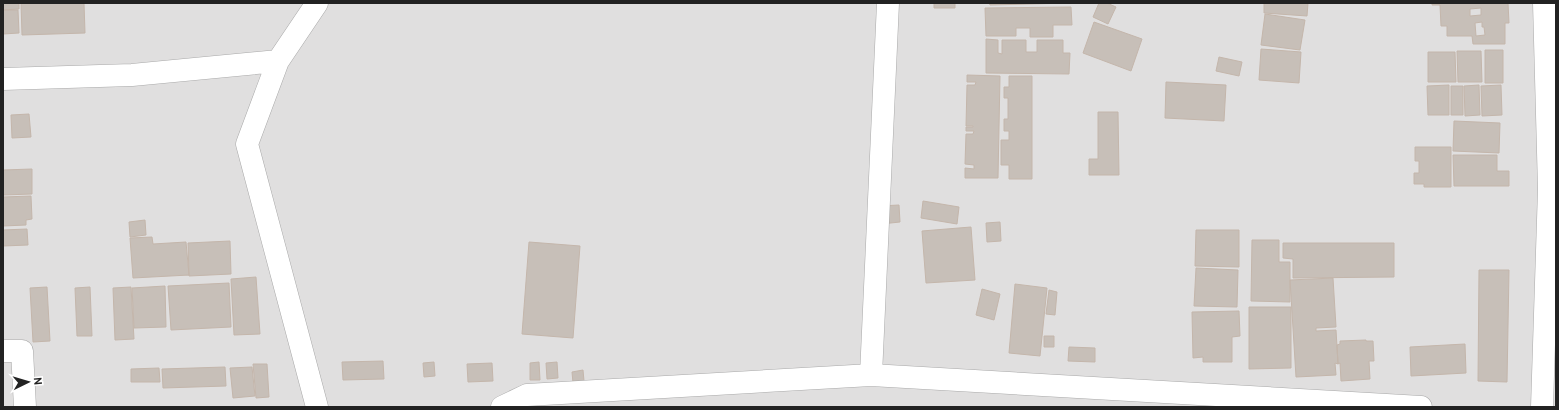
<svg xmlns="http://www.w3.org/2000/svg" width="1559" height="410" viewBox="0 0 1559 410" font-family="Overpass,sans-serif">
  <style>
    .residential { fill: #e0dfdf }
    .building { fill: #c7bfb8; stroke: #c4b6ab; fill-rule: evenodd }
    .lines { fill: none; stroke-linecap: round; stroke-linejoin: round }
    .minor-casing { stroke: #a9a9a9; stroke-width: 23 }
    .minor { stroke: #fff; stroke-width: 22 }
  </style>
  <rect width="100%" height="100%" fill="#f2efe9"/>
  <path class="residential" d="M3,3H1556V407H3Z"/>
  <path class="building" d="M3,3H19V9L3,10Z
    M21,3H84L85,33L22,35Z
    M934,3H955V8H934Z
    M989,3H1071L990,5Z
    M1099,3H1107L1116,7L1108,24L1093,17Z
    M1264,3H1308L1307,16L1264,13Z
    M1432,3H1508L1509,23H1505V44H1473L1472,36H1447V26H1441L1440,5H1432ZM1481,8V15L1470,16V9ZM1482,22V27H1484L1485,35L1476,36L1475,23Z
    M1071,7L1072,25H1053V37H1030V28H1016V36H986L985,8Z
    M3,10H18L19,33L3,34Z
    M1265,14L1305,20L1300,50L1261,45Z
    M1094,22L1142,39L1131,71L1083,53Z
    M986,39L998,40V53L1002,54V40H1026V52H1037V40H1063V53H1070L1069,74L986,73Z
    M1261,49L1301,52L1299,83L1259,80Z
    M1485,50H1503V83H1485Z
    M1457,51H1481L1482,82H1458Z
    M1428,52H1455L1456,82H1428Z
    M1219,57L1242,62L1239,76L1216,71Z
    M967,75L1000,76L998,178H965V168L974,169V165L965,164L966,134H973L974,131H966V127H973V126H966L967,85H975L976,82H967Z
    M1009,76H1032V179H1009V165H1001V140H1009V131H1004V119H1008V98H1004V87H1009Z
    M1166,82L1226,85L1224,121L1165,118Z
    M1449,85V115H1428L1427,86Z
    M1479,85L1480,115L1465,116L1464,86Z
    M1501,85L1502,115L1482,116L1481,86Z
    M1451,86H1463V115H1451Z
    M1098,112H1118L1119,175H1089V159H1098Z
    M29,114L31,137L12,138L11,115Z
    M1454,121L1500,123L1499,153L1453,151Z
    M1415,147H1451V187H1424V184H1414V173H1419V161H1415Z
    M1453,155H1497V171H1509V186H1454Z
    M32,169V194L3,195V170Z
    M31,196L32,219L26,220V225L3,226V197Z
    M923,201L959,207L957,224L921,218Z
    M899,205L900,222L881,224L880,206Z
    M145,220L146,235L130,237L129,222Z
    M1000,222L1001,241L987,242L986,223Z
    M971,227L975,280L926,283L922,231Z
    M27,229L28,245L3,246V230Z
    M1196,230H1239V267L1195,266Z
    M152,237L153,244L186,242L189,275L133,278L130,238Z
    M1252,240H1279V262H1290V302L1251,301Z
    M230,241L231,274L189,276L188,243Z
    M529,242L580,246L573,338L522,334Z
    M1283,243H1394V277L1293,278V259L1283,258Z
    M1196,268L1238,270L1237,307L1194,306Z
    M1479,270H1509L1507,382L1478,381Z
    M256,277L260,334L234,335L231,279Z
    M1333,278L1336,327L1316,328V331L1336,330L1338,364L1335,363L1336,375L1296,377L1290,280Z
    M229,283L231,327L171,330L168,286Z
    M1015,284L1047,288L1040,356L1009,353Z
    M165,286L166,327L134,328L132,288Z
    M47,287L50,341L33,342L30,288Z
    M90,287L92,336H77L75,288Z
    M131,287L134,339L115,340L113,288Z
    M982,289L1000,294L994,320L976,315Z
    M1049,290L1057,292L1055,315L1046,314Z
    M1249,307H1291V368L1249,369Z
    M1239,311L1240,336L1232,337V362H1203V357L1193,358L1192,312Z
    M1044,336H1054V347H1044Z
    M1366,340V341H1373L1374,361H1369L1370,379L1341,381L1340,363L1338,364L1337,345L1340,344V341Z
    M1465,344L1466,373L1411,376L1410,347Z
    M1069,347L1095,348V362L1068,361Z
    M383,361L384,379L343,380L342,362Z
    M434,362L435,376L424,377L423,363Z
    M539,362L540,380H530V363Z
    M557,362L558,378L547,379L546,363Z
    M492,363L493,381L468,382L467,364Z
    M253,364H267L269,397L256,398Z
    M225,367L226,386L163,388L162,369Z
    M252,367L255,396L233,398L230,368Z
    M159,368L160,382H131V369Z
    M583,370L584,381L573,383L572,372Z"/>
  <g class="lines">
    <defs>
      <path id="minor" d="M317,3L278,61L247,144L317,407
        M3,79L132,75L278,61
        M3,351H22L25,407
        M871,375L888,3
        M502,407L527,395L871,375L1421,407
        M1542,407L1549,189L1544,3"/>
    </defs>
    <use href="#minor" class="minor-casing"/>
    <use href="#minor" class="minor"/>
  </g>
  <rect width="1559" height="410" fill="none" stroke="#222222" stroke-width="8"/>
  <g transform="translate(28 382) rotate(85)" stroke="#ffffff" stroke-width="3" paint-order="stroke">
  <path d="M0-3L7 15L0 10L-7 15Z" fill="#222222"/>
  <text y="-6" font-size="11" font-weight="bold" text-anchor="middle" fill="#222222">N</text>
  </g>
</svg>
